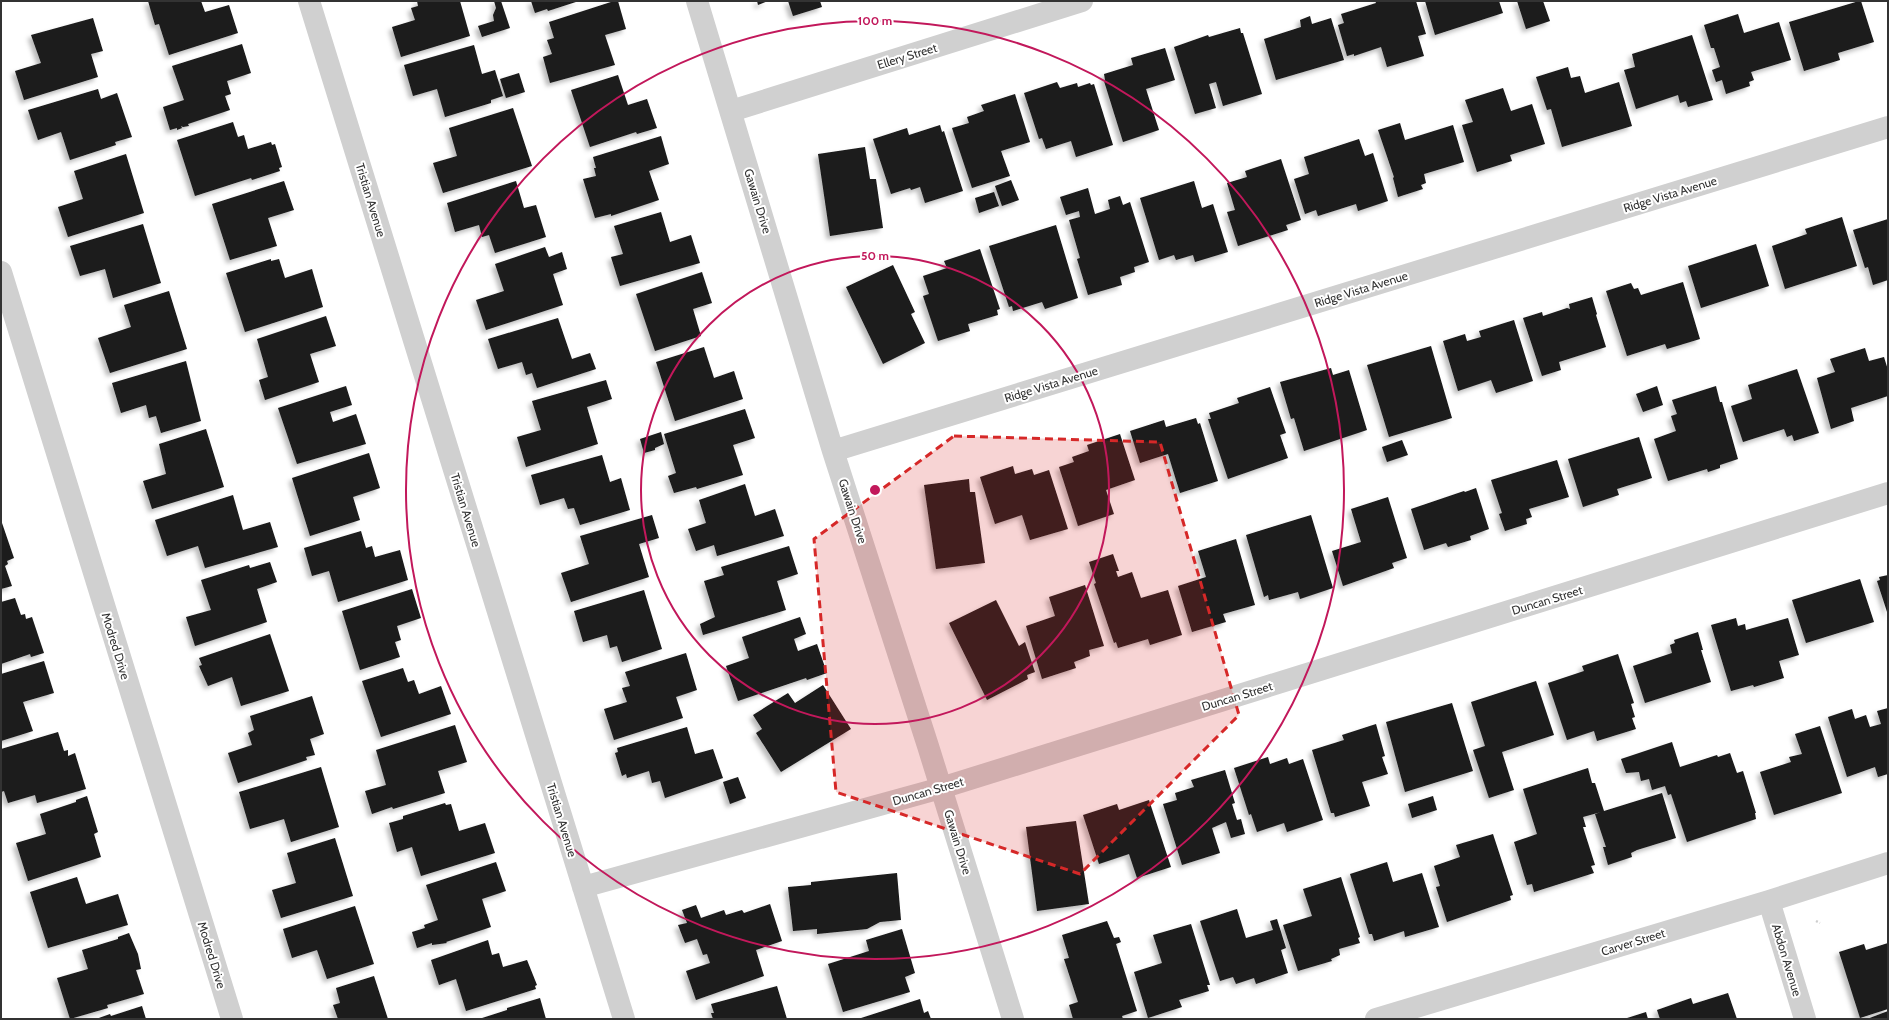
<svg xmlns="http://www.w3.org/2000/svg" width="1889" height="1020" viewBox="0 0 1889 1020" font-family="Cabin,sans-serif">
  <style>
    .building { fill: #1a1a1a; filter: url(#shadow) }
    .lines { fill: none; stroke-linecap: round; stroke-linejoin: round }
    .path { stroke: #cdcdcd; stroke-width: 2.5; stroke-dasharray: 2 2; stroke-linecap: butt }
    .street { stroke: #d0d0d0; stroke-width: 22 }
    .marked { fill: #d62828; fill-opacity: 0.2; stroke: #d62828; stroke-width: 3; stroke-dasharray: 8 5; stroke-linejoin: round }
    .ring { fill: none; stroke: #c2185b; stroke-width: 2 }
    .labels { text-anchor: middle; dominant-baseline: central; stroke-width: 4; stroke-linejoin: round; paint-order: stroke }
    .street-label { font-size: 12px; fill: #333; stroke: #fff }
    .centre { fill: #c2185b; stroke: #fff; stroke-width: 2 }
    .ring-label { font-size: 12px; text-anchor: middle; font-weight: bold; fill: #c2185b; stroke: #fff; stroke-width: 4; stroke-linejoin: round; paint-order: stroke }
  </style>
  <defs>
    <filter id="shadow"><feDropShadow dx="-3.5" dy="3.5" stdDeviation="2" flood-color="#0004"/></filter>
  </defs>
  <rect width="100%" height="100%" fill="#fff"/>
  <path class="building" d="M148,1H201L205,12L229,5L238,33L169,55L159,24L155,25Z
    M417,1H460L470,36L401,57L392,27L415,20L411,8L418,6Z
    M494,1H501L510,28L482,37L478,26L494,21L493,15L496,8Z
    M531,1H579L548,11L547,9L535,13Z
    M614,1H618L626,29L605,35L615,65L550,83L543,57L552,54L547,40L554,38L549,22Z
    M757,1H768L758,5Z
    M788,1H820L822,7L793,16Z
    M1375,1H1416L1426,34L1418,36L1424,56L1387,67L1381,47L1354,56V54L1347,56L1338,25L1344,23L1341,14L1376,3Z
    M1425,1H1499L1503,13L1435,35Z
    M1517,1H1543L1550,21L1526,29Z
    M1859,1H1861L1874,42L1838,53L1840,60L1804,71L1789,22Z
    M1738,14L1744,33L1779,22L1791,60L1751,72L1754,80L1749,82L1750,86L1726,94L1722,80L1716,82L1712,70L1720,67L1714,48H1711L1704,25Z
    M1310,16L1312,24L1331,18L1344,60L1276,80L1264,39L1301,27L1300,20Z
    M93,18L103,51L91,54L98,77L24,100L15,71L41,63L31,35Z
    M1240,28L1241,33H1243L1262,94L1223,106L1216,82L1209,84L1216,108L1195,114L1174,47L1208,35L1209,37Z
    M1692,35L1713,100L1688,107L1686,101L1680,103L1678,95L1636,109L1624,70L1635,67L1632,54Z
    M242,44L251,73L227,81L231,94L225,96L230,110L188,124L189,126L183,127L181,126L182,128L177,130V128L170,130L163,107L184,100L172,66Z
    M474,45L482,74L495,70L503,96L491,100V103L445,117L437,89L413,96L404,65Z
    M1165,48L1175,80L1146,89L1159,130L1123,142L1104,81L1105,80L1104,74L1133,65L1131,58Z
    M1568,67L1571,78L1580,76L1585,93L1619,82L1632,126L1562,147L1551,109L1547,110L1536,77Z
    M519,73L525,92L506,98L500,79Z
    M618,75L628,105L647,99L657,128L637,134L636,132L590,147L571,90Z
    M1057,82L1060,88L1077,83L1078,87L1090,83L1091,85L1094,84L1113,145L1076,157L1071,141L1046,149L1042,138L1039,139L1024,93Z
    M1503,88L1511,111L1532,104L1545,144L1510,155L1512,161L1477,172L1462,125L1473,122L1465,100Z
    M98,89L101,99L117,93L132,137L115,142L116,145L70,160L61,132L38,140L28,110Z
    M1015,94L1030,142L1001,151L1010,176L972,188L952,128L969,123L967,117L984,111L981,105Z
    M513,108L532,166L443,193L433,163L457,156L449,128Z
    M233,122L238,137L244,135L248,149L271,142L272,145L275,144L282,167L279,168L280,171L252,180L251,178L195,196L177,140Z
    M1400,123L1405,140L1453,125L1464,162L1424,174L1426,183L1421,185L1423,189L1398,197L1393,178L1394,177L1378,130Z
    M940,125L942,132L944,131L963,191L925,203L920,187L911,190L910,188L891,194L873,139L907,128L909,135Z
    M661,136L669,164L649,171L659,200L611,216V214L595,218L583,179L596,176L594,168H596L593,157Z
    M1359,139L1365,156L1373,153L1388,201L1358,211L1356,204L1318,216L1316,210L1305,214L1294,179L1309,174L1304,157Z
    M865,147L870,179H876L883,228L830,236L818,154Z
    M126,154L144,213L68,237L58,207L83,199L74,171Z
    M1281,159L1301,220L1286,225L1288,230L1238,246L1227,212L1235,210L1227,183L1247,177L1245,171Z
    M1011,180L1019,200L1002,206L995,186Z
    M284,181L294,210L268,218L277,246L230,260L212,204Z
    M516,181L524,208L536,205L546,237L495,253L489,235L482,237L479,225L455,232L447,203Z
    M1194,181L1202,208L1213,204L1228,252L1195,262L1193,255L1176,260L1174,255L1159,260L1140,198Z
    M1088,188L1095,214L1110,209L1108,200L1120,196L1123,205L1130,202L1149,262L1134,267L1135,272L1120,277L1122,285L1088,295L1077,259L1080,258L1069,220L1080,217L1079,211L1066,215L1060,197Z
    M994,192L999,206L979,213L975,198Z
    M661,212L670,242L691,235L700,263L620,286L611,257L623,254L614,226Z
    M1842,217L1857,266L1785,289L1772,246L1807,234L1805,229Z
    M1888,219V280L1873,285L1868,267L1865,268L1853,230Z
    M143,224L161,283L113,298L105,269L80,276L70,246Z
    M1056,225L1078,298L1045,309L1042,302L1013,311L1012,306L1009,307L989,246Z
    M1756,244L1769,286L1701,308L1688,266Z
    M545,247L549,257L562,252L567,269L553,274L563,305L486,330L476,300L504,291L495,264Z
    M980,249L1000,309L997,310L998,315L968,324L970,331L938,341L923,296L929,294L923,276L947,268L944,261Z
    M271,259V261L279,259L285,278L312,269L323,307L245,332L226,273Z
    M893,265L915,312L911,314L925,343L883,364L846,287Z
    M702,272L712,303L693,309L701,336L655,351L636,294Z
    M1683,282L1700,339L1667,349L1665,344L1627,356L1606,291L1631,283L1634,289L1638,288L1641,295Z
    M169,291L187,349L110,373L98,338L131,327L124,305Z
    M1592,297L1597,314L1596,315L1606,347L1559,362L1561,370L1542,376L1523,318L1542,312L1543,316L1567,308L1570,309L1569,304Z
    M326,316L336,346L310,354L319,382L265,400L259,380L268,377L257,339Z
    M558,318L572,359L590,353L596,369L537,388L532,373L526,375L522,362L498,369L488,339Z
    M1514,320L1533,381L1496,393L1491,380L1458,391L1443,341L1465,334L1467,341L1481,337L1479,331Z
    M1431,346L1452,418L1389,437L1367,365Z
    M704,347L714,378L734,371L743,399L675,421L656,362Z
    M1865,348L1869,361L1884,357L1888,370V396L1851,408L1854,421L1831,429L1817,378L1835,372L1830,359Z
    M186,361L201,421L161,433L156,416L149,418L146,405L121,413L112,383Z
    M1331,368L1333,375L1349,370L1367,430L1304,451L1294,418L1291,419L1280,382Z
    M1797,369L1819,433L1794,441L1792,435L1787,437L1784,429L1743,442L1731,406L1752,399L1748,385Z
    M606,380L612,399L587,407L598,444L526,467L517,437L541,430L532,401Z
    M346,386L352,405L330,412L333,422L356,414L366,444L297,464L278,408Z
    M1657,386L1663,405L1643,412L1636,394Z
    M1716,386L1720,402H1722L1738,459L1720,465V468L1708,472L1707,469L1668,481L1654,439L1676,431L1671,416L1677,414L1672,400Z
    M1270,387L1286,433L1280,435L1288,458L1228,479L1208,419H1211L1209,413L1239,403L1237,398Z
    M745,409L755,438L733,445L743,475L697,489L696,487L674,493L668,476L676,473L664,434Z
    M1196,418L1198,424L1200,423L1218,481L1180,493L1168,454L1140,463L1130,431L1164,420L1166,427Z
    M206,429L224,487L152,509L143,481L166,474L159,444Z
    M661,432L664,444L655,448V450L644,453L640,439Z
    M1120,434L1135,480L1106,490L1114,514L1078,526L1059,467L1074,462L1072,457L1089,451L1087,445Z
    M1639,437L1652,478L1617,489L1619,495L1583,507L1568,459Z
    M1402,440L1408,455L1387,462L1382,447Z
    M369,453L380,488L353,497L360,520L310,536L292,478Z
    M602,455L610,482L621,478L630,510L580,525L574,508L568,509L564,498L540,505L531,475Z
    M1557,460L1569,497L1529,509L1532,517L1526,519L1527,524L1505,531L1499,514L1502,513L1491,480Z
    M1013,466L1015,474L1032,469L1034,475L1049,470L1068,529L1030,540L1022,515L995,524L980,477Z
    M969,479L970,492H975L985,563L936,569L924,485Z
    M745,484L755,516L775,509L784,536L717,556L714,545L696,551L688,529L706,523L699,500Z
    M1476,488L1489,529L1470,536L1471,540L1448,547L1446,543L1424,550L1411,509L1464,491L1465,492Z
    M233,495L243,530L270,522L278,547L205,568L198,546L167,556L155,520Z
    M1388,497L1407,558L1392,563L1394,568L1343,586L1332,551L1361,542L1351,509Z
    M652,515L659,538L639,544L649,577L571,602L561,573L589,564L580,536Z
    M1311,515L1333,588L1300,599L1298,592L1269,600L1268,595L1264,597L1246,535Z
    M2,523L14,558L7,561L8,564L5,566L12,586L1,589V524Z
    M361,531L366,548L372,546L375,557L400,550L408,580L338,602L329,571L312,576L304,548Z
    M1236,539L1255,605L1223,614L1226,622L1192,632L1178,586L1206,577L1198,551Z
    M789,546L798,574L777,581L786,610L703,635L700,624L715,617L704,581L724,575L721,567Z
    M1113,554L1119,571H1116L1118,577L1132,572L1141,598L1168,590L1182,635L1150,645L1148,639L1118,648L1116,642L1114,643L1094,584L1096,583L1089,562Z
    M270,562L277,582L257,589L267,622L195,646L186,617L211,610L201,580L249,565L250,568Z
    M1888,575V615L1877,581L1880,580L1879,577Z
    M1860,579L1874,622L1806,643L1792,600Z
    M1085,585L1104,646L1089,650L1090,656L1074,662L1076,668L1042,679L1026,626L1055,616L1049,597Z
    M412,589L421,618L397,626L401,640L395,642L400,657L360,670L342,611Z
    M644,590L662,649L622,662L617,646L610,648L607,635L583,642L574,611Z
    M15,598L21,615L25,614L26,619L32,617L44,653L31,657L30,654L1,664V602Z
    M996,600L1019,646L1025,642L1035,672L1027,675L1028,679L987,700L949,623Z
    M800,617L806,634L794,639L798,651L817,644L827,673L807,680L806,678L738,701L726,666L749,658L742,637Z
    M1736,618L1738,626L1745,624L1746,630L1788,618L1799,655L1779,661L1784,678L1754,687L1753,685L1731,691L1711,625Z
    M1698,632L1703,650H1701L1711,682L1645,703L1633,666L1672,653L1670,645L1675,643L1674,640Z
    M270,634L289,691L241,706L232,677L208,686L199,666L202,665L199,658Z
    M686,653L697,690L676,697L683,718L614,740L604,709L627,702L622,688L630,686L625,672Z
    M1618,654L1634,703L1631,704L1635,717L1632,718L1636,729L1597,741L1594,731L1567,740L1548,683L1584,671L1582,666Z
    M44,661L54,693L23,702L33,731L1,741V674Z
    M403,668L408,682L414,680L419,694L441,686L451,714L381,737L362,681Z
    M1536,681L1554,735L1502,752L1514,790L1489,798L1473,750L1485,746L1471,702Z
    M823,685L851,729L781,772L756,733L762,729L753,715L788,693L795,703Z
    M312,696L324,734L310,739L315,755L306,757L307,760L238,783L228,753L252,745L248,733L254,730L250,716Z
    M1452,703L1473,771L1405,792L1386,722Z
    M1888,708V774L1878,777L1875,767L1847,777L1828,717L1852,709L1855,719L1866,715L1870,727L1881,724L1877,711Z
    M1376,724L1385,756L1382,757L1388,774L1362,782L1370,806L1335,817L1334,813H1331L1312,750L1344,740L1342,735Z
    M455,725L467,762L438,771L445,793L393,809L392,807L372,814L365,791L386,785L376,750Z
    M1820,726L1842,793L1774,815L1760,772L1791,762L1789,757L1802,754L1795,734Z
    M687,727L695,754L713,749L723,778L665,798L660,781L652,783L649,771L627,778L626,774L622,776L615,753L618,752L617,748Z
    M58,732L64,751L68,750V756L75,753L86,789L37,803L35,795L8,803L4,791L1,792V749Z
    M1672,742L1680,767L1717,755L1718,757L1730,753L1737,773L1743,771L1756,813H1755L1756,819L1687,842L1671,794L1668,795L1665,786L1652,790L1649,779L1641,781L1639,772L1626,773L1621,759Z
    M1268,757L1270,764L1287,758L1289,764L1303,759L1323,820L1287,832L1284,823L1257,832L1251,814L1249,815L1234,768Z
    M321,767L339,827L291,842L284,819L250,829L239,792Z
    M1588,768L1592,783H1595L1604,811L1662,793L1676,838L1637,850L1631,853L1632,857L1608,865L1603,847H1606L1595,814L1601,812L1583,817L1586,827H1583L1595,865L1591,866L1594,873L1534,892L1532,884L1527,885L1514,842L1537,834L1523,789Z
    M1225,770L1235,803L1232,804L1237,820L1241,819L1245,834L1231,838L1226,822L1212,828L1220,853L1182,865L1163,804L1177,800L1175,793L1194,787L1191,780Z
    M738,777L746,798L730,804L723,782Z
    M87,796L98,832L94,834L101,857L28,881L16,843L46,834L40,814L76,802V800Z
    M1433,796L1437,810L1412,818L1408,804Z
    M1149,800L1171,867L1137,878L1129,854L1099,864L1083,815L1117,804L1119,810Z
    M445,803L446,805L451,804L459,831L485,823L495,853L421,876L412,847L397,852L389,823L403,819V816Z
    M1076,821L1089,904L1037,911L1026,827Z
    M1493,834L1513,895L1510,896L1511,900L1447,922L1436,887L1440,886L1434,866L1460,857L1456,845Z
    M335,838L353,896L281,918L272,890L296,883L287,853Z
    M496,862L506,891L482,899L491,927L446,942L447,943L432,945V943L417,948L412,932L425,928L424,925L438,920L426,885Z
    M1387,862L1393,882L1422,873L1439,927L1405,937L1404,931L1374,941L1372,934H1369L1350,874Z
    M897,873L901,920L880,922L867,929L817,934V929L793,931L788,887L811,885V882Z
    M77,877L86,904L118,894L128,925L48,948L30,892Z
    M1341,877L1360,937L1358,938L1360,943L1339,949L1340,955L1331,959L1332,961L1298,971L1283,925L1312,916L1303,889Z
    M770,904L782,941L756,950L764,976L696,1000L686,971L710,963L707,954L703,955L697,939L685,943L678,925L687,923L682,910L696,905L701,918L724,910L726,915L742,910L744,913Z
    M355,906L374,964L327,979L317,950L292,958L283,929Z
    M1237,909L1246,938L1273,930L1270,921L1277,919L1286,948L1281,950L1288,973L1256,984L1254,978L1236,984L1233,977L1220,981L1200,921Z
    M1107,921L1114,938L1119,937L1121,942L1116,944L1137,1011L1122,1016L1123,1019H1073L1069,1005L1078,1002L1064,959L1069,958L1062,935Z
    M1191,924L1210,985H1207L1209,991L1179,1000L1182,1007L1148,1018L1134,972L1162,963L1153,935Z
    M902,929L915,973L905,977L910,992L843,1012L828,964L869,951L866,940Z
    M129,933L138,954L141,969L136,970L144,994L107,1005L108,1008L70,1019L57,978L88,969L82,950L118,939V937Z
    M488,940L492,955L499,953L503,967L527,960L537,985L535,986L536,989L466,1011L456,979L439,985L431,960Z
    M1888,943V1009L1860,1018L1839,952L1864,944L1866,950Z
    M374,976L388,1019H338L333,1005L340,1003L336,988Z
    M777,986L787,1019H713L711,1013H714L711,1004Z
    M1728,993L1737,1019H1660L1657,1010L1691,998L1693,1004Z
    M540,998L546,1019H479L507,1010V1008Z
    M920,999L924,1013L928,1011L931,1019H858Z
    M142,1006L146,1019H96L110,1014L111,1016Z
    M1888,1011V1019H1867Z
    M1646,1012L1648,1019H1624Z"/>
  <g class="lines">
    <path class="path" d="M1816,921L1820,923"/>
    <path class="street" d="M309,1L624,1019
      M697,1L833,451L928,746L1013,1019
      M731,111L1082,1
      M1,272L232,1019
      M833,451L1888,127
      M583,887L941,788L1888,493
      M1769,901L1805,1019
      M1376,1019L1769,901L1888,863"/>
  </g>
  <path class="marked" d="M954,436L1160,442L1239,715L1080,874L836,792L814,539Z"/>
  <g class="ring">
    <circle cx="875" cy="490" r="234"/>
    <circle cx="875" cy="490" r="469"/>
  </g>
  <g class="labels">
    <g class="street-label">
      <text transform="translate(907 56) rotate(-17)">Ellery Street</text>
      <text transform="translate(1670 194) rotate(-17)">Ridge Vista Avenue</text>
      <text transform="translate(371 200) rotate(73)">Tristian Avenue</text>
      <text transform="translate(758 201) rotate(73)">Gawain Drive</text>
      <text transform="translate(1361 289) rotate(-17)">Ridge Vista Avenue</text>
      <text transform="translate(1051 384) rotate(-17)">Ridge Vista Avenue</text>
      <text transform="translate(466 510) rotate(73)">Tristian Avenue</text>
      <text transform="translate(853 511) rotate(72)">Gawain Drive</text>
      <text transform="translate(1547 600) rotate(-17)">Duncan Street</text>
      <text transform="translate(116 646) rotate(73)">Modred Drive</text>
      <text transform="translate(1237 696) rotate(-17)">Duncan Street</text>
      <text transform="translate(928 791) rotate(-16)">Duncan Street</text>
      <text transform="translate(562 820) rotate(73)">Tristian Avenue</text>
      <text transform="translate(958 842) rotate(73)">Gawain Drive</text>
      <text transform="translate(1633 942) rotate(-17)">Carver Street</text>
      <text transform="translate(212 955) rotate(73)">Modred Drive</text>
      <text transform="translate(1787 960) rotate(73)">Abdon Avenue</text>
    </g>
  </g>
  <circle cx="875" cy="490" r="6" class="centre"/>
  <g class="ring-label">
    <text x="875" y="25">100 m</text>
    <text x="875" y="260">50 m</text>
  </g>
  <rect width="1889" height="1020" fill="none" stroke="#333333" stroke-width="4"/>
</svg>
